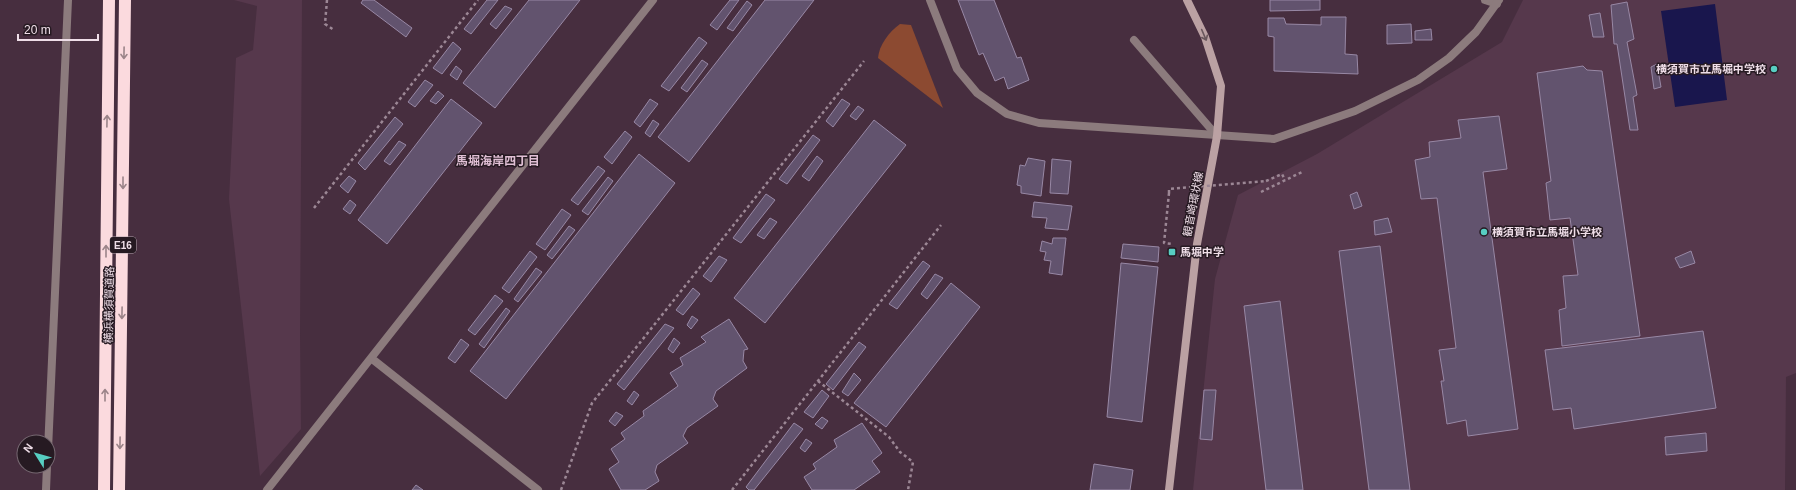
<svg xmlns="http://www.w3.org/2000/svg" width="1796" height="490" viewBox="0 0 1796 490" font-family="Arial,'Noto Sans JP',sans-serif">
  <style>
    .built { fill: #56384c }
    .green { fill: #8c4a31 }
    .water { fill: #19164d }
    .building { fill: #62536e; stroke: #9888a5 }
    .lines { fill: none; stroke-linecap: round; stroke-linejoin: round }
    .path { stroke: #9c8795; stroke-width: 2.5; stroke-dasharray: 3 3; stroke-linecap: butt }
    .service { stroke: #8c7b7d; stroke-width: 8 }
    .minor { stroke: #8c7b7d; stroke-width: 8 }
    .tertiary { stroke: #8c7b7d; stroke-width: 8 }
    .secondary { stroke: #bba1a3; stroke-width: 8 }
    .motorway { stroke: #fbdade; stroke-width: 12 }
    .path-bridge { stroke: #9c8795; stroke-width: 2.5; stroke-dasharray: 3 3; stroke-linecap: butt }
    .oneway { stroke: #69575c }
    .oneway2 { stroke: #9b8489 }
    .poi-dot { fill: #57cec2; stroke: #261a22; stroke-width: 1.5 }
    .labels { text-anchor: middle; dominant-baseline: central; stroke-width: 3; stroke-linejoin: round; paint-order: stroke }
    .shield { fill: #261a22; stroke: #b3a3ad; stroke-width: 1 }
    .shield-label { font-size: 10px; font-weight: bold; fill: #efdee8 }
    .poi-label { font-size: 11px; font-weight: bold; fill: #efdee8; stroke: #261a22; text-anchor: start }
    .street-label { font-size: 11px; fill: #efdee8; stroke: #261a22 }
    .neighbourhood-label { font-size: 12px; font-weight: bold; fill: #e0bfd4; stroke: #261a22 }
  </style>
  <rect width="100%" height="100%" fill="#472e3f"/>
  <path class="built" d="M234,0H302L300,335L301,429L260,476L229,199L236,58L253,50L257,6Z
    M1523,0H1796V373L1786,377L1785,490H1193L1215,279L1238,195L1317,154L1502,42Z"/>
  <path class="green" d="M900,24L911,25L943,108L878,58C879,45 889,32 900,24Z"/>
  <path class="water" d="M1715,4L1727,100L1675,107L1661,11Z"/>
  <path class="building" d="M363,0H374L412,28L406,37L361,3Z
    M487,0H498L471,34L464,29Z
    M529,0H580L495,108L463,83Z
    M730,0H739L717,30L710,25Z
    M765,0H814L689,162L658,137Z
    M958,0H994L1017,58L1021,57L1029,80L1008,89L1004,77L995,81L983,53L979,55Z
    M1270,0H1320V10L1270,11Z
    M747,1L752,5L733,31L727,28Z
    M1627,2L1634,39L1627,42L1637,95L1633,97L1638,130H1630L1617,44H1614L1611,5Z
    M505,6L512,9L496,29L490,24Z
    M1600,13L1604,37H1593L1589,15Z
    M1321,17H1346L1345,54L1357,55L1358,74L1274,71V37L1268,36V18H1284L1286,24L1321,25Z
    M1411,24L1412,43L1387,44V25Z
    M1431,29L1432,40H1415V31Z
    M699,37L707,43L669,91L661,86Z
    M453,42L461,49L442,74L433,68Z
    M702,60L708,64L687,92L681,88Z
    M1657,64L1661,87L1654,89L1651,67Z
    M456,66L462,71L457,80L450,75Z
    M1583,66L1587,70L1602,71L1640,336L1562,346L1559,310L1566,308L1563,276L1578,275L1570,218L1550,220L1546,183L1551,181L1537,73Z
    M425,80L433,85L415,107L408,102Z
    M438,91L444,96L436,104L430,101Z
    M451,99L482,123L387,244L358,220Z
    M650,99L658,104L640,127L634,122Z
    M842,99L850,104L833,127L826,121Z
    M858,106L864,110L856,120L850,116Z
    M1499,116L1507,169L1483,172L1518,429L1468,436L1466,420L1447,424L1441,381H1444L1439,350L1456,348L1437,198L1421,199L1415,160L1430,157L1429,142L1461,138L1458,120Z
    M395,117L403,124L365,170L358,163Z
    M653,120L659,124L650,137L645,133Z
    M874,120L906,145L765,323L734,298Z
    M625,131L632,137L612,164L604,157Z
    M813,135L820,140L787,184L779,179Z
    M399,141L406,145L390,165L384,161Z
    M639,154L675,183L506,399L470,371Z
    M817,156L823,161L809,181L802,176Z
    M1028,158L1045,161L1041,196L1021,193V186L1017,185L1020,165L1025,166Z
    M1052,159L1071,161L1068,194L1050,193Z
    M598,166L605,171L578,205L571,200Z
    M349,176L356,181L348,193L340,186Z
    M608,177L613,181L588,215L582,211Z
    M1357,192L1362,206L1354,209L1350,195Z
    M766,194L775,200L741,243L733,238Z
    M350,200L356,205L350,214L343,209Z
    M1034,202L1072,206L1068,230L1045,228L1047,218L1032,217Z
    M562,209L571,215L545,250L536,244Z
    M770,218L777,222L764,239L757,235Z
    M1388,218L1392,232L1375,235L1374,221Z
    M569,226L575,230L552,259L547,255Z
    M1053,238H1066L1062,275L1049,273L1051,261L1044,260L1046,252L1040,251L1042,241L1052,244Z
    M1123,244L1159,247L1158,262L1121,258Z
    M1380,246L1410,490H1369L1339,251Z
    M530,251L537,257L509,293L502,288Z
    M1691,251L1695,263L1680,268L1675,258Z
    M719,256L727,260L711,282L703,276Z
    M923,261L930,266L897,309L889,304Z
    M1121,263L1158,267L1142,422L1107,417Z
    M536,268L542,272L518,302L514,299Z
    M935,274L943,278L927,299L921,294Z
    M951,283L980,307L886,427L854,403Z
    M693,288L700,294L683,315L676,310Z
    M495,295L503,301L475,335L468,330Z
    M1280,301L1303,490H1266L1244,306Z
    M506,308L510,311L484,348L479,344Z
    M692,316L698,320L691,329L687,325Z
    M729,319L748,349L744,350L743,361L747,368L716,391L713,399L718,406L687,428L683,436L688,443L657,465L655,472L659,481L645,490H621L609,469L619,462L611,449L625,439L621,433L644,416L643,411L678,386L670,373L683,365L680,358L706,342L701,337Z
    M665,324L674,328L624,390L617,384Z
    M1703,331L1716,408L1574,429L1571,408L1553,410L1545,350Z
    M674,338L680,343L673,353L668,349Z
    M461,339L469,345L455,363L448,358Z
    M859,342L866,347L833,390L826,384Z
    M854,373L861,380L848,396L842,392Z
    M822,390L829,396L813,418L804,412Z
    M1204,390H1216L1212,440L1200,439Z
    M634,391L639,395L632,405L627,401Z
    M616,412L623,416L615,426L609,421Z
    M822,417L828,421L822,429L815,424Z
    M794,423L803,429L754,490H749L746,487Z
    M862,423L882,453L872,461L880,472L854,490H812L804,477L816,469L813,464L837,447L834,440Z
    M1706,433L1707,451L1666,455L1665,437Z
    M806,439L812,443L805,452L800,448Z
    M1094,464L1133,470L1130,490H1090Z
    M416,485L423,490H412Z"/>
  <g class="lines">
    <path class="path" d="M327,0L325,24L334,30
      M1266,181L1282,174L1285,180
      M1261,192L1304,171
      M1169,193L1164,243L1172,244
      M314,208L478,0
      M818,381L889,437L900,452L913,462L908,490
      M561,490L592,403L864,61
      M732,490L941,225"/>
    <path class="service" d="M1485,0L1497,4
      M1134,40L1217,136"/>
    <path class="minor" d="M371,358L538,490
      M48,450L68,0
      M46,490L47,466
      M267,490L653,0"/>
    <path class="tertiary" d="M930,0L957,69L977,93L1007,114L1039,123L1274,139L1355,111L1418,80L1449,58L1476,32L1499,0"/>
    <path class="secondary" d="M1169,490L1197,244L1217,136L1221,86L1205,37L1187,0"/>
    <path class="motorway" d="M104,490L109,0
      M119,490L125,0"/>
    <path class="path-bridge" d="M1169,193V189L1266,181"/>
  </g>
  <defs><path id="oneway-shaft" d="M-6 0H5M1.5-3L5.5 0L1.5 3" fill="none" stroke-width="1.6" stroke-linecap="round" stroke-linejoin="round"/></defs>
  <use class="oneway" href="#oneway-shaft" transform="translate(1204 35) rotate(67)"/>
  <g class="oneway2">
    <use href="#oneway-shaft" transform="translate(124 53) rotate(91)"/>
    <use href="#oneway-shaft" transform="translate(107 121) rotate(-89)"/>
    <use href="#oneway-shaft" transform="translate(123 183) rotate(90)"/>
    <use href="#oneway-shaft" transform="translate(106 251) rotate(-90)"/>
    <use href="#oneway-shaft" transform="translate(122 313) rotate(91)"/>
    <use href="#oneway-shaft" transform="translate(105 395) rotate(-90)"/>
    <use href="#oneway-shaft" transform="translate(120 443) rotate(91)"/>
  </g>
  <g class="poi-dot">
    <circle cx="1774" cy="69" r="4"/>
    <circle cx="1484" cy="232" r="4"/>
    <rect x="1168" y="248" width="8" height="8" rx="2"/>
  </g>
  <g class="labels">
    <rect class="shield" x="110" y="237" width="26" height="16" rx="3"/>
    <g class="shield-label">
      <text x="123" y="245">E16</text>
    </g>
    <g class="poi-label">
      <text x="1766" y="69" text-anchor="end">横須賀市立馬堀中学校</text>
      <text x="1492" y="232">横須賀市立馬堀小学校</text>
      <text x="1180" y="252">馬堀中学</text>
    </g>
    <g class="street-label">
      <text transform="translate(1193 204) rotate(-79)">観音崎環状線</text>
      <text transform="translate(109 305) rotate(-89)">横浜横須賀道路</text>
    </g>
    <g class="neighbourhood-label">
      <text x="498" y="161">馬堀海岸四丁目</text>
    </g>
  </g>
  <g transform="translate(36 454) rotate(307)"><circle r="19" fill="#261a22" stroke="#766871"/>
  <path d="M0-3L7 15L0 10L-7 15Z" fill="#57cec2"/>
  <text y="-6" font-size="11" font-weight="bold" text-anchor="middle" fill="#efdee8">N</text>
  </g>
  <path d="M18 34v6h80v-6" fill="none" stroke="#efdee8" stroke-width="2"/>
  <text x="24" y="34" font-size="12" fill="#efdee8" stroke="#261a22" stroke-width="3" paint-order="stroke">20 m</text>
</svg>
